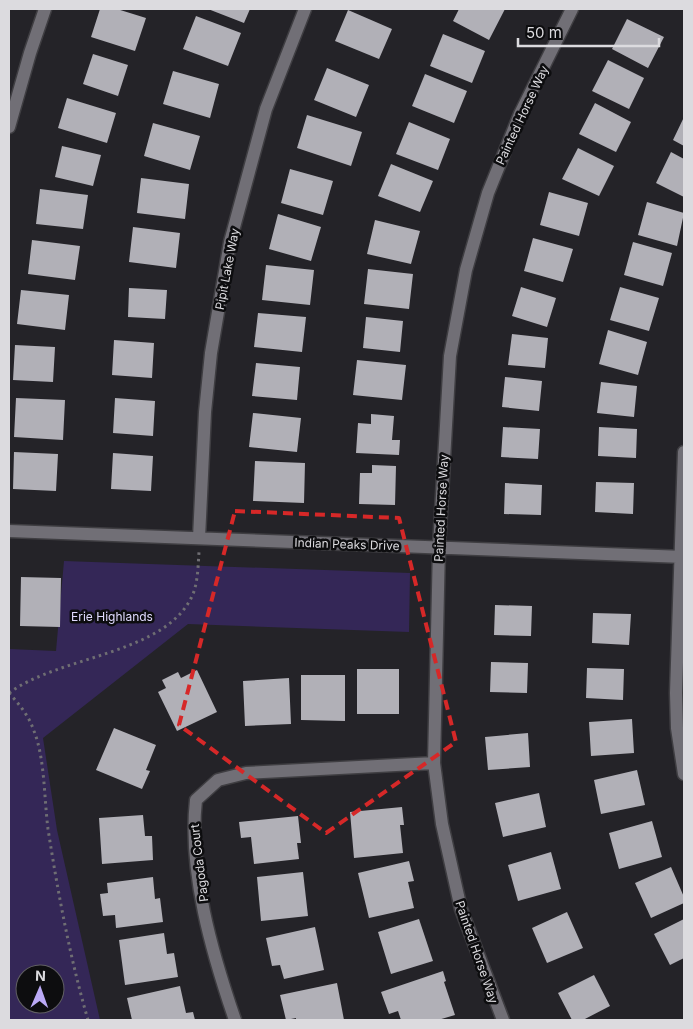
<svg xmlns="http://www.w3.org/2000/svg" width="693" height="1029" viewBox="0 0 693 1029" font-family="Inter,sans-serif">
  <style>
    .green { fill: #342757; fill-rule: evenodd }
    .building { fill: #b1b0b7 }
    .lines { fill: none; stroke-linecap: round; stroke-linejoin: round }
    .street-casing { stroke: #3f3e42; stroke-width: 15 }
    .path { stroke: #6f6e73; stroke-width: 3; stroke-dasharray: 2.5 4; stroke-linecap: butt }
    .street { stroke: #716f76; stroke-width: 12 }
    .marked { fill: none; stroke: #d62828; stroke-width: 4; stroke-dasharray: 10 6; stroke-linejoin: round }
    .labels { text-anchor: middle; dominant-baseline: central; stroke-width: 5; stroke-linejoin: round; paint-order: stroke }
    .street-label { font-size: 12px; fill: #dcdbdf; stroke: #0d0d0f }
    .park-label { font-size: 12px; fill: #e0dafe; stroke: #0d0d0f }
  </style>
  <rect width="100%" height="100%" fill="#242328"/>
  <path class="green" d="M64,561L410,573L409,632L188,624L43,738L57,830L100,1020H9V649L56,651ZM25,974H55V1004H25Z"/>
  <path class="building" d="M100,9H117L146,18L135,51L91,37Z
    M208,9H250L244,23Z
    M459,9H505L489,40L453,21Z
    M348,10L392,29L379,59L335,41Z
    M196,16L241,33L228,66L183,49Z
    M627,19L664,37L648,68L612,49Z
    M443,34L485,51L472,83L430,66Z
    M93,54L128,65L118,96L83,84Z
    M608,60L644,78L629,109L592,91Z
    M327,68L369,85L356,117L314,100Z
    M173,71L219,84L210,118L163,104Z
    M425,74L467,91L454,123L412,106Z
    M67,98L116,113L107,143L58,128Z
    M595,103L631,122L616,152L579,134Z
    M307,115L362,132L351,166L297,148Z
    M684,117V146L673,140Z
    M409,122L450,139L438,170L396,154Z
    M153,123L200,136L190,170L144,156Z
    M62,146L101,155L93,186L55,177Z
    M578,148L614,166L599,196L562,179Z
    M671,152L684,159V197L656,183Z
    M391,164L433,181L420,212L378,196Z
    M290,169L333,181L323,215L281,203Z
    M141,178L189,184L185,219L137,213Z
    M40,189L88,195L83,229L36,224Z
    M549,192L588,203L579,236L540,225Z
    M647,202L684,213L677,246L638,235Z
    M278,214L321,227L311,261L269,249Z
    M375,220L420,231L411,264L367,254Z
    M133,227L180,233L176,268L129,262Z
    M533,238L573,249L563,282L524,271Z
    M32,240L80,246L75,280L28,274Z
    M633,242L672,253L663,286L624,275Z
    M266,265L314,270L310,305L262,300Z
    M368,269L413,274L409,309L364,304Z
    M521,287L556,298L547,327L512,316Z
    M620,287L659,298L649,331L610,320Z
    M129,288L167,290L165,319L128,317Z
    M21,290L69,295L65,330L17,324Z
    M258,313L306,317L302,352L254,347Z
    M366,317L403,321L400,352L363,348Z
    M608,330L647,342L638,375L599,364Z
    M512,334L548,338L545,368L508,365Z
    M114,340L154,343L152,378L112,375Z
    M15,345L55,347L53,382L13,380Z
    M357,360L406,365L402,400L353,395Z
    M256,363L300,367L297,400L252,396Z
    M505,377L542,381L539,411L502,407Z
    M601,382L637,386L634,417L597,413Z
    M16,398L65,400L63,440L14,437Z
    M115,398L155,401L153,436L113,433Z
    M253,413L301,418L297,452L249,447Z
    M371,414L394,416L392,440H400L399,455L356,453L358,423L371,424Z
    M503,427L540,429L538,459L501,457Z
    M599,427L637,429L636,458L598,456Z
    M14,452L58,454L56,491L13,489Z
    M113,453L153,456L151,491L111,489Z
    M255,461L305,463L304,503L253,501Z
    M372,465L396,466L395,505L359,504L360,473H372Z
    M596,482L634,483L633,514L595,512Z
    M505,483L542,485L541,515L504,514Z
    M21,577L61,578L60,627L20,626Z
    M495,605L532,606L531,636L494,635Z
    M593,613L631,614L629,645L592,643Z
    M491,662L528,663L527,693L490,692Z
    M587,668L624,669L623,700L586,698Z
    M357,669H399V714H357Z
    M197,670L217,712L177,731L158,692L166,688L162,680L178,672L181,678Z
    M301,675H345V721L301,720Z
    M289,678L291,724L245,726L243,681Z
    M632,719L634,753L591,756L589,722Z
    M114,728L156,745L146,770L150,771L142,789L96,770Z
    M528,733L530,767L488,770L485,737Z
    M637,770L645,805L601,814L594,780Z
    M539,793L546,827L503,837L495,803Z
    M402,807L404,825H400L403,853L354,858L350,812Z
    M143,815L145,836H152L153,860L102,864L99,818Z
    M298,816L301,843H297L299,859L254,864L251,837L241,838L239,822Z
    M652,821L662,857L619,869L609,833Z
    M551,852L561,889L518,901L508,865Z
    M409,861L414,881L408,882L414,908L369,918L358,873Z
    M671,867L684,897V903L651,918L635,883Z
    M303,872L308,916L261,921L257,877Z
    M153,877L155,899L160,898L163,922L116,928L115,915L103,916L100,894L108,893L107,883Z
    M567,912L583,948L547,963L532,928Z
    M419,919L433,961L391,974L378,932Z
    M684,919V958L670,965L654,934Z
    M315,927L324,970L284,979L280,965L272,966L266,938Z
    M164,933L167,954L174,953L178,977L125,985L119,940Z
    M443,971L446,981L444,982L455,1015L438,1020H401L398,1011L389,1014L381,992Z
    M594,975L610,1006L583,1020H572L558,993Z
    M337,983L344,1020H296V1018L286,1020L280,995Z
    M180,986L186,1013L193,1012L195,1020H132L127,998Z"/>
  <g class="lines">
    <defs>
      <path id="street" d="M9,127L30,53L45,9
        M684,452L676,693L677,728L684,774
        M9,531L684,557
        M199,538L205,412L211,353L230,242L266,109L305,9
        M235,1020C212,953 188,871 196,800L218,780L246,773L434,763
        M503,1020L461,909L442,824L434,763L439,547L450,356L466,270L488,193L520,114L572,9"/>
    </defs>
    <use href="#street" class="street-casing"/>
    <path class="path" d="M9,693C19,704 29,716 34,731C45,759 44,798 48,829C58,893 70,958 88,1020
      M9,693C60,655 167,655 193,594C198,581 198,566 199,552"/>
    <use href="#street" class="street"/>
  </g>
  <path class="marked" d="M235,511L399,518L456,742L326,833L179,725Z"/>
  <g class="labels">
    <g class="street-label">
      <text transform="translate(522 115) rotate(-65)">Painted Horse Way</text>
      <text transform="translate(227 269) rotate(-79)">Pipit Lake Way</text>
      <text transform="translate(441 508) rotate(-87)">Painted Horse Way</text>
      <text transform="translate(347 544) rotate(2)">Indian Peaks Drive</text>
      <text transform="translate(199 863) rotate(-97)">Pagoda Court</text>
      <text transform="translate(477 952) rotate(71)">Painted Horse Way</text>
    </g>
    <g class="park-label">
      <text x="112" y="616">Erie Highlands</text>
    </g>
  </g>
  <rect width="693" height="1029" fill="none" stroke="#dcdbdf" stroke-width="20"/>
  <g transform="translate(40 989) rotate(2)"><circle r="24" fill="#0d0d0f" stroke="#605f62"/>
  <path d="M0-4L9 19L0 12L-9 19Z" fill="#bbaaf6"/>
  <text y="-8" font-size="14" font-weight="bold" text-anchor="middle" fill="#dcdbdf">N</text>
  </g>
  <path d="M518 38v8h141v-8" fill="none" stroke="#dcdbdf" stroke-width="2.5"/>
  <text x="526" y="38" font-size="15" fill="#dcdbdf" stroke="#0d0d0f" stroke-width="4" paint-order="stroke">50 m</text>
</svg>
